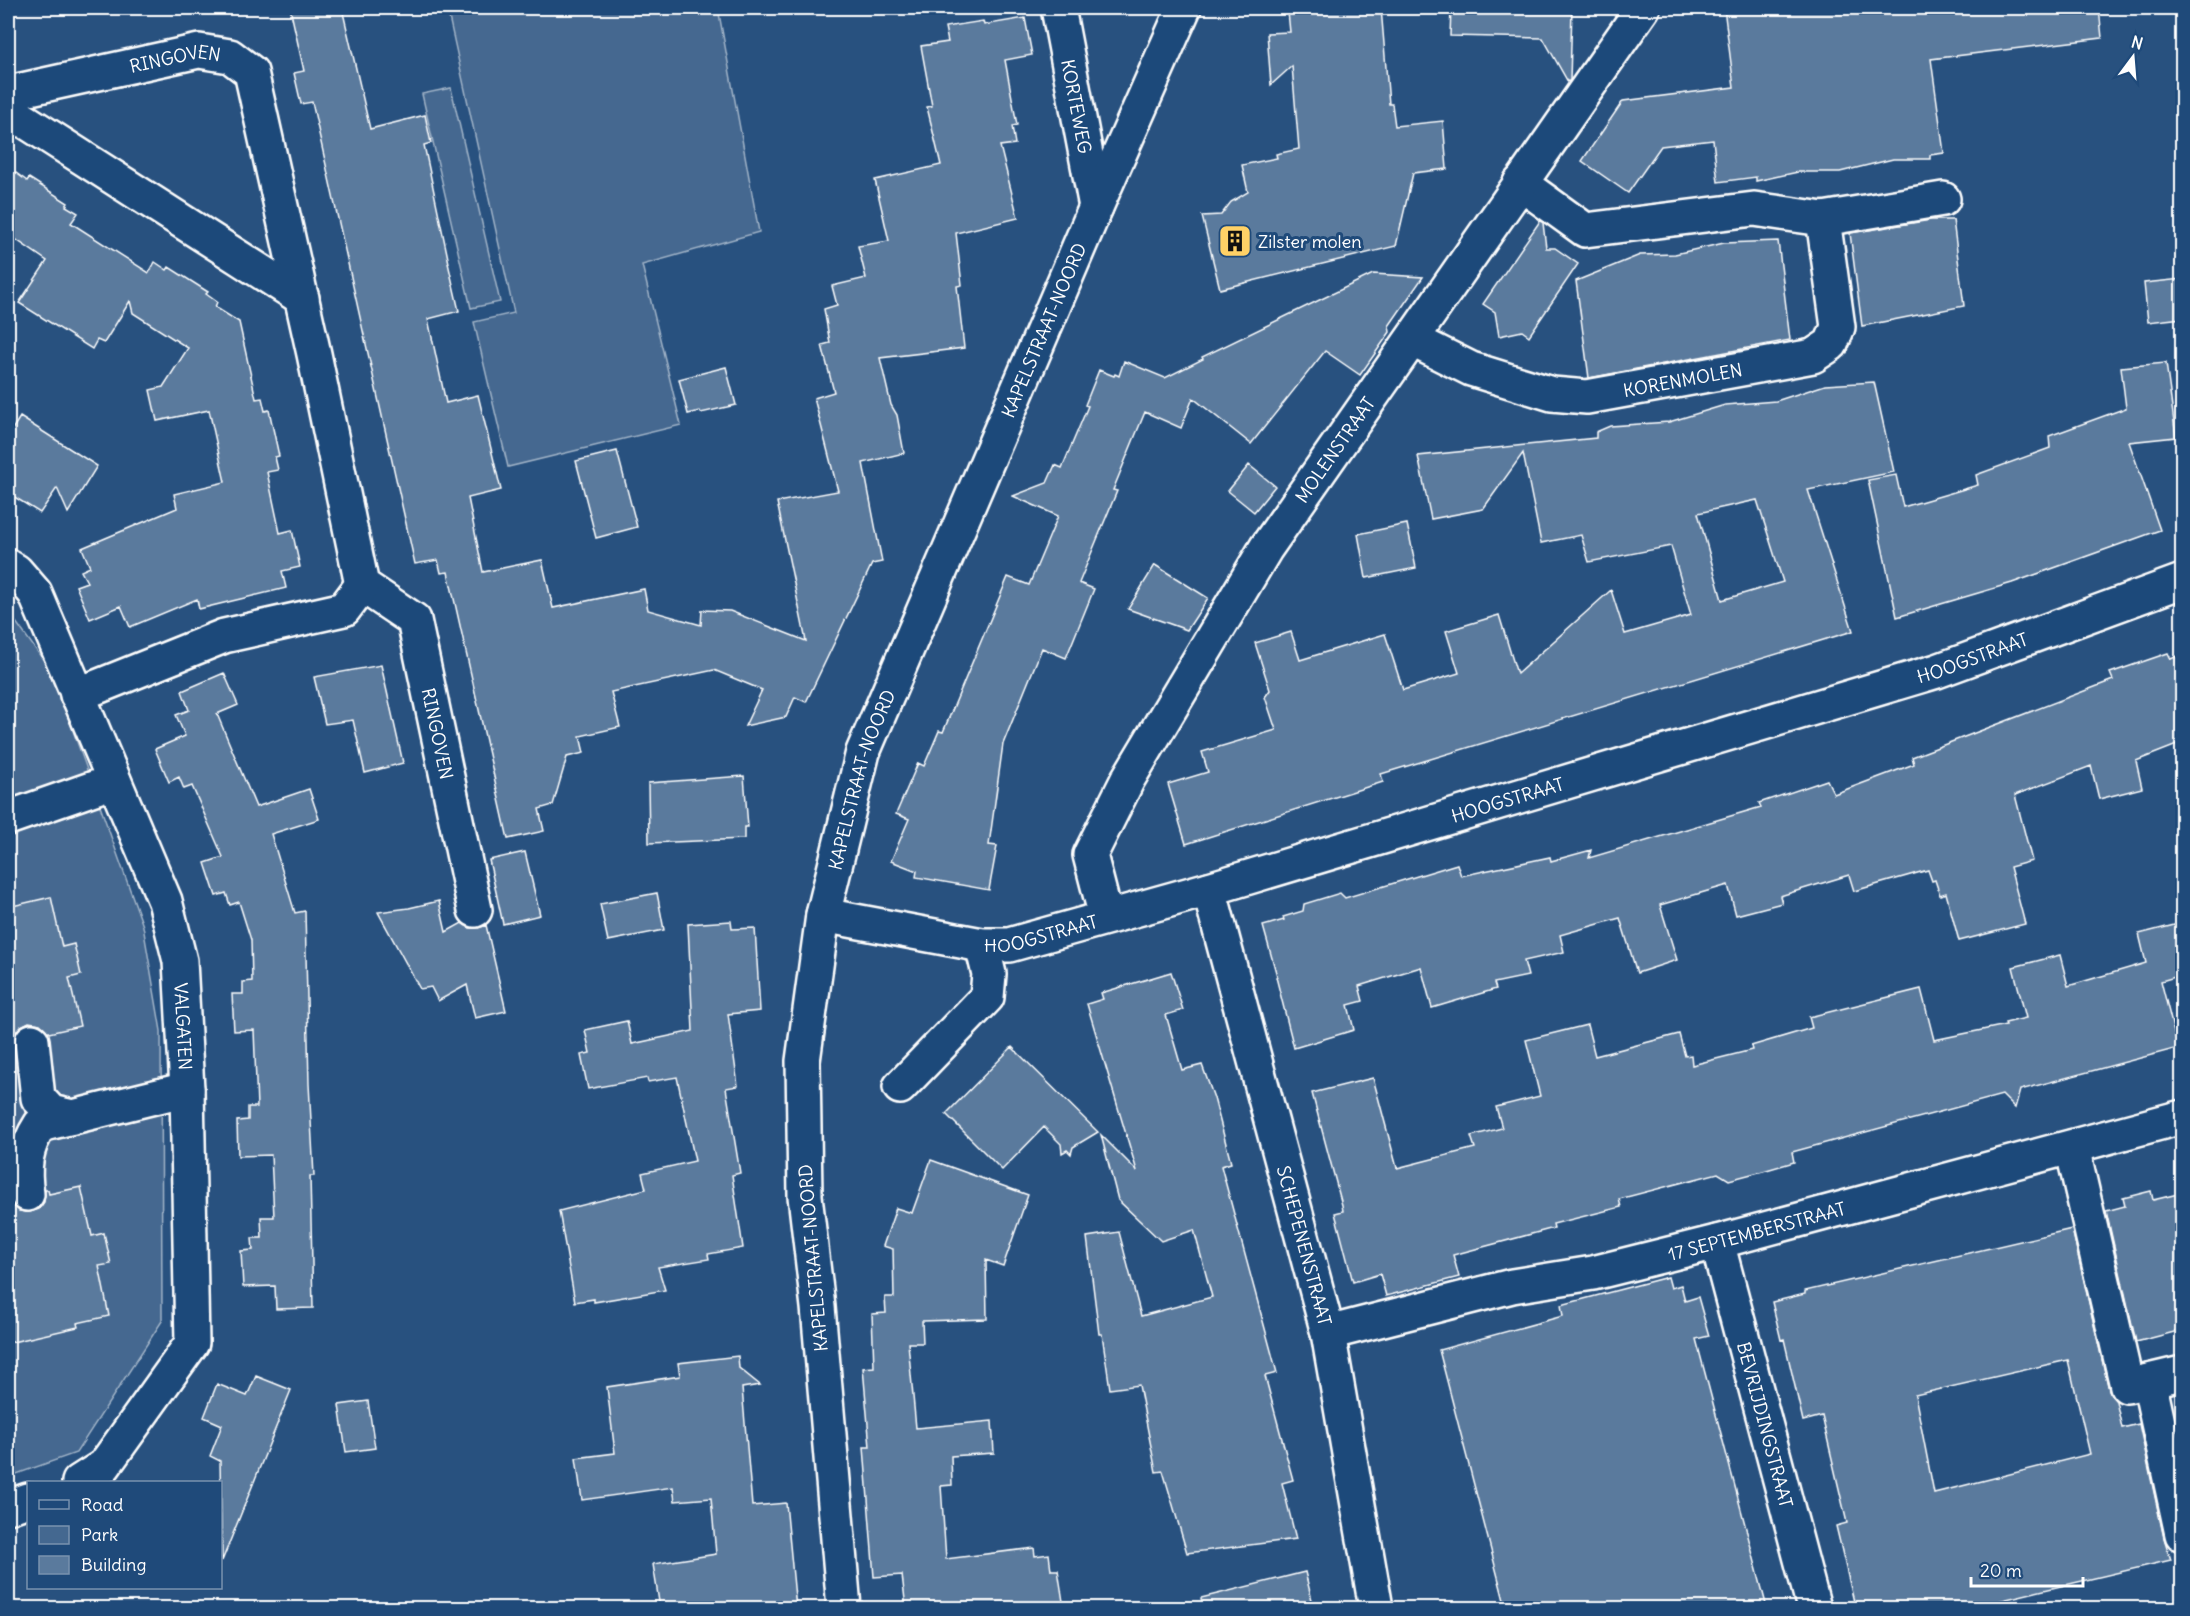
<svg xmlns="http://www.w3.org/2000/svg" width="2190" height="1616" viewBox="0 0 2190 1616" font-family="Delius,sans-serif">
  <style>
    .green { fill: #446890; stroke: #a2b4c8; stroke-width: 1.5 }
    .building { fill: #5a7a9d; stroke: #fff; stroke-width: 1.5; fill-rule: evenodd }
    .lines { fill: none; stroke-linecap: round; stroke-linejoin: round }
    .minor-casing { stroke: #fff; stroke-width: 38 }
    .minor { stroke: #1f4a7a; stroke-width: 33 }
    .labels { text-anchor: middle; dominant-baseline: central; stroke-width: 6; stroke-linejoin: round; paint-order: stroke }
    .street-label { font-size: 18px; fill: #fff; stroke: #1f4a7a }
    .poi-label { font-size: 18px; fill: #fff; stroke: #1f4a7a; text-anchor: start }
  </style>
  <rect width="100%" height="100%" fill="#28517f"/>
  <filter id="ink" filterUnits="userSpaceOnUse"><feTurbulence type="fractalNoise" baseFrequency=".0167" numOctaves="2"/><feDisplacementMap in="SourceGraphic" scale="12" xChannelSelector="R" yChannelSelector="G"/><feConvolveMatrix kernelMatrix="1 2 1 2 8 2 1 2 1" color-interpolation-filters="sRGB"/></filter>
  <g filter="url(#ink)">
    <path class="green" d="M447,8H718L759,232L642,265L681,425L508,467L474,322L514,313Z
      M451,88L500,302L471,308L422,94Z
      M8,611L52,672L143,926L161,1031L162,1321L76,1453L8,1477Z"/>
    <path class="building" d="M290,8H342L370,129L425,115L431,143L424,145L449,263H448L459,311L428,319L446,403L478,395L501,490L468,498L483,572L542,560L553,608L644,589L648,610L701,625L702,610L730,611L806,641L777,502L838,491L814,398L834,392L822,345L830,343L824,309L837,305L832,286L866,278L858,246L889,241L875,180L941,165L927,107L932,106L921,46L948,42L945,27L983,21L984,25L1025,18L1032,55L1005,60L1017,125L1012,126L1015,144L1000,146L1018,218L956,233L962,285L957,286L964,348L880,358L891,405L897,415L904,453L863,463L882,562L872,564L806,702L795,697L786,717L745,726L762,690L714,670L611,692L620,727L580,736L584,753L567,757L553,805L539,809L544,831L508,839L448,572L441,573L438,560L415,564L312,102L301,104L294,73L304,71Z
      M1338,8H1381L1389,104H1392L1395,126L1443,121L1447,169L1413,173L1396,246L1220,289L1202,216L1221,215L1231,202L1248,192L1242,165L1277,158L1276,154L1299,149L1292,66L1271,85L1267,33L1290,32L1288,12Z
      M1451,8H1572L1570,80L1568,82L1543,38L1450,36Z
      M1724,8H2099L2102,38L1931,59L1944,153L1930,155V159H1893L1840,172H1798L1756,181V177L1718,182L1713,140L1661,146L1628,193L1582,161L1623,101L1734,87Z
      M8,167L27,181L29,178L68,203L66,206L78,213L71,223L149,273L155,262L167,270L169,267L208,292L206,294L217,302L215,307L239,322L256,399L262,398L265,411L269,410L279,456L275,457L278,470L267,472L280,533L292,530L300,567L282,571L286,588L199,609L197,599L130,627L121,606L90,619L76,586L87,582L81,571L90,567L82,548L177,508L174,494L225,482L209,410L157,421L150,390L163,387L188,348L133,313L130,301L104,343L97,340L92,349L19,303L47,261L8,234Z
      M1931,220H1953L1964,306L1862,326L1850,233Z
      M1540,221L1543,223L1546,248H1555L1578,264L1529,336L1522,331L1499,336L1495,312L1483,304Z
      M1778,241L1790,340L1589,378L1576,281L1640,255L1675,254L1724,243Z
      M1373,274L1423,277L1389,326L1390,332L1360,375L1325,351L1251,444L1193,398L1181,428L1145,412L1113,490L1117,491L1079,583L1094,589L1066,658L1042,648L1003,744L989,845L997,846L989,890L916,877L917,871L891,861L909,819L896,814L918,763L924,766L939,731L943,732L1008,577L1029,585L1058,516L1013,496L1047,483L1055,465L1062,468L1088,406L1085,405L1099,370L1114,376L1115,374L1119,376L1124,361L1165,378L1203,359L1202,357Z
      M2182,279V318L2148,322L2144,283Z
      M2166,363L2176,437L2129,442L2160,530L2012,583L1897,617L1868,480L1896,475L1903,507L1978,485L1976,475L2050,448L2049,436L2126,408L2121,367Z
      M726,367L736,405L701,413L700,411L688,414L679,379Z
      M1874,382L1894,472L1808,490L1853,631L1381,774L1383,782L1186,844L1168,784L1208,772L1202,752L1276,730L1265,697L1270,690L1255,643L1291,632L1300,660L1385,634L1403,690L1459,673L1446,631L1499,615L1517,674L1611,590L1625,634L1691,615L1671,546L1589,562L1581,535L1541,543L1523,453L1483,509L1431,519L1418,456L1596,438V432L1610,426L1669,422L1725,405L1776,401L1825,385ZM1757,500L1783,582L1722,600L1698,513Z
      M20,417L97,466L68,513L57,488L40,513L8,493V436Z
      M617,451L637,527L596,538L576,461Z
      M1249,465L1275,486L1254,512L1228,491Z
      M1407,524L1416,568L1366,578L1358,534Z
      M1155,565L1208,598L1187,630L1128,609Z
      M2168,653L2171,659L2182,654V743L2136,761L2142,788L2099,799L2091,766L2015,795L2032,861L2010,867L2025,924L1959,941L1946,893L1940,895L1935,880L1932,881L1928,870L1854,891L1849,875L1780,896L1782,903L1736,915L1728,885L1660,905L1677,960L1637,973L1620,918L1560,935L1564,952L1524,961L1528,976L1494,983L1496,989L1432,1008L1421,967L1359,986L1363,1001L1348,1005L1354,1030L1294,1048L1276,977L1277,976L1263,926L1284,920L1283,917L1303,911L1304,904L1340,893L1345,898L1457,864L1461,876L1550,857L1551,861L1591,850L1589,858L1761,807L1759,803L1827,780L1834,794L1914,764L1912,757L2113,680L2110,673Z
      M381,665L403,763L365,773L353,720L325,724L314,677Z
      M224,673L238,705L217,714L256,807L309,789L319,819L271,834L295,913L305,911L309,1084L314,1176H310L313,1308L276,1309L275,1286L243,1287L241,1251L253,1250L252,1238H262L261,1217H274L271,1155L238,1156L237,1121L248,1120V1107H257L254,1030L234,1031L232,994H243V982L252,981L251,940L239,902L230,905L226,893L216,896L205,863L223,857L192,786L184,789L179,777L169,782L155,749L185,736L176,715L189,710L182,691Z
      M744,776L748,827H744V839L649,843L648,783Z
      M525,852L540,915L503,924L489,860Z
      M657,893L664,930L608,941L600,904Z
      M51,897L62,947L74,944L81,975L69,978L80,1026L49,1033L40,1024L29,1022L21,1026L15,1033L14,1041L8,1043V907Z
      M439,901L446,932L462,923L470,928H478L486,925L506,1011L475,1018L467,985L438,1001L431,987L420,989L378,912L409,908Z
      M731,921L732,929L755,928L760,1011L728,1014L738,1086L726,1088L740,1173L732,1175L743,1248L708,1254L709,1259L658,1267L665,1290L594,1302V1299L575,1302L559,1211L646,1189L642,1173L695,1161L677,1077L648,1082L647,1078L588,1089L581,1055L590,1053L585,1030L627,1021L632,1044L693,1031L688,924Z
      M2182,923V975L2161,981L2178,1048L2020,1090L2015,1108L2002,1095L1792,1152L1794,1162L1763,1171L1729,1180L1718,1173L1619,1199L1621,1207L1553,1224L1554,1228L1453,1255L1459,1277L1386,1296L1380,1274L1353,1282L1335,1213L1343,1211L1342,1205L1312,1093L1373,1078L1397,1168L1475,1148L1471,1136L1502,1128L1496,1107L1540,1096L1526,1040L1587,1025L1595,1056L1679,1034L1685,1056L1691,1055L1692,1065L1752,1050L1751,1046L1812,1028L1809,1017L1921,989L1934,1040L2006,1025L2005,1023L2026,1018L2013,967L2060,955L2068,986L2146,963L2139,934Z
      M1171,972L1183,1010L1166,1015L1182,1070L1202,1065L1214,1098L1231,1163L1221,1166L1277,1373L1265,1376L1293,1480L1282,1483L1296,1539L1187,1553L1163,1471L1156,1472L1139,1385L1110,1389L1102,1334H1099L1087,1237L1119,1232L1141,1316L1212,1297L1194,1230L1161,1241L1118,1200L1101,1135L1137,1171L1087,1004L1103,999L1101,993Z
      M1012,1047L1098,1132L1073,1147L1071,1154L1067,1150L1062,1153L1061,1144L1044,1127L1002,1170L946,1114Z
      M931,1160L1028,1195L1003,1266L986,1260L987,1319L922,1321L923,1343H908L916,1428L992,1421L994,1453L951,1456L952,1485L941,1486L946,1559L1034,1548L1035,1556L1049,1554L1051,1570H1058L1064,1608H906L902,1575L874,1577L864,1447H870L863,1368L874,1367L872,1314L886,1313L885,1297H894L893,1249L883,1246L896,1208L912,1213Z
      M81,1187L92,1236L104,1233L111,1264L99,1266L109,1316L77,1323L78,1327L8,1343V1203L11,1202L19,1211L30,1212L39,1209L44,1202L45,1190H48L49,1194Z
      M2151,1191L2153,1200L2182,1193V1330L2136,1342L2106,1211L2125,1206L2123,1198Z
      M2072,1229L2109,1390L2116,1401L2122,1428L2139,1424L2164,1538L2171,1560L1998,1601L2000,1608H1870L1869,1603L1855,1606L1836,1526L1847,1523L1822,1416L1803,1421L1784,1339L1781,1340L1772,1302L1805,1294V1291ZM2068,1360L2090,1454L1934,1493L1915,1395Z
      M1668,1277L1671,1288L1681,1285L1685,1301L1698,1297L1709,1336L1696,1339L1767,1608H1506L1439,1350L1563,1316L1561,1305Z
      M738,1356L739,1368L760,1385L742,1388L752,1506L786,1503L796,1608H660L653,1564L716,1554L711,1498L675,1501L673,1487L582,1500L576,1458L615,1453L607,1387L680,1376L678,1363Z
      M256,1376L291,1390L222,1561L220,1461L210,1456L222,1425L204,1417L217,1384L247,1396Z
      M368,1401L375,1448L346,1452L339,1405Z
      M1305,1572L1314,1608H1203L1201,1598Z"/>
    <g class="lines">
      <defs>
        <g id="minor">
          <path id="s1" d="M1058,8L1096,207"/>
          <path id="s2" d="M8,93L199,51L230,56L251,72L314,354L362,585L414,620L475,910"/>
          <path d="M8,110L302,298"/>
          <path d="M1520,183L1585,230L1754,209L1823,219L1943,199"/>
          <path id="s3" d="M1413,340L1471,369L1552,394L1587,397L1813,356L1831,344L1838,327L1823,219"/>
          <path id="s4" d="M8,566L16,571L35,593L165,901L180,961L187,1089L192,1343L104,1466L79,1482"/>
          <path d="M77,695L224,636L344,609L362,585"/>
          <path d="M8,818L114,781"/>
          <path id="s5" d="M1209,889L1328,1333L1376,1608"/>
          <path id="s6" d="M823,915L982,945H1009L1209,889L1937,671L2182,581"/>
          <path id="s7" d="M1106,917L1090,855L1128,779L1266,548L1643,8"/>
          <path d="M32,1041L38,1098L51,1112L73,1117L187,1089"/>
          <path d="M900,1087L987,997L989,974L982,945"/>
          <path d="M2072,1147L2127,1386L2182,1373"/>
          <path d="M27,1194C23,1168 25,1148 40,1125L73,1117"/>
          <path id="s8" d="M1717,1242L1814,1608"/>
          <path id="s9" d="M1328,1333L1512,1286L1593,1273L1717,1242L2182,1117"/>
          <path d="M2149,1381L2182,1534"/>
          <path d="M8,1507L28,1500"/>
          <path id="s10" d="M844,1608L818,1307L805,1196L803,1061L823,915L863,752L1096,207L1184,8"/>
        </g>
      </defs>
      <use href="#minor" class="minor-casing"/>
      <use href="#minor" class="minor"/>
    </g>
  </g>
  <defs>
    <symbol id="building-square" viewBox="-11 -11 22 22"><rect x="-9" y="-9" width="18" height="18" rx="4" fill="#ffd166" stroke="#1f4a7a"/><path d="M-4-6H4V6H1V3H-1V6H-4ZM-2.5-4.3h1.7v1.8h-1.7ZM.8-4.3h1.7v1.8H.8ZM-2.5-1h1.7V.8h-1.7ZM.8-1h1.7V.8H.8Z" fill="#111"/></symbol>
  </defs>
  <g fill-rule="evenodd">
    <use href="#building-square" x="1216" y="222" width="38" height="38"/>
  </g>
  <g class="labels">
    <g class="street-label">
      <text stroke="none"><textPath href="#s2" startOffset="171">RINGOVEN</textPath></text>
      <text stroke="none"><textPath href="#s1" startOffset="100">KORTEWEG</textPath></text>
      <text stroke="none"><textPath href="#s10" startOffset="1323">KAPELSTRAAT-NOORD</textPath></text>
      <text stroke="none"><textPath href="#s3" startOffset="282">KORENMOLEN</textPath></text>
      <text stroke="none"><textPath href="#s7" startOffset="538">MOLENSTRAAT</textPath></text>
      <text stroke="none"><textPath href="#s6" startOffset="1194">HOOGSTRAAT</textPath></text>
      <text stroke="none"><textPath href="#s2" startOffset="957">RINGOVEN</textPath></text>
      <text stroke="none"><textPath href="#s10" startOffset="837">KAPELSTRAAT-NOORD</textPath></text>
      <text stroke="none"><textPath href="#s6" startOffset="708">HOOGSTRAAT</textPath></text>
      <text stroke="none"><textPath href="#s6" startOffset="222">HOOGSTRAAT</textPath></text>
      <text stroke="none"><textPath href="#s4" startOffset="500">VALGATEN</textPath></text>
      <text stroke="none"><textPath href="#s9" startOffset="441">17 SEPTEMBERSTRAAT</textPath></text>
      <text stroke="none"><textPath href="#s5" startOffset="369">SCHEPENENSTRAAT</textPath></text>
      <text transform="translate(813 1258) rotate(-95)">KAPELSTRAAT-NOORD</text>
      <text stroke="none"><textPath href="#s8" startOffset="189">BEVRIJDINGSTRAAT</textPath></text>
    </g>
    <g class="poi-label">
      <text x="1258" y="241">Zilster molen</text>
    </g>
  </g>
  <rect width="2190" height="1616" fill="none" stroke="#1f4a7a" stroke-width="30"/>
  <rect x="15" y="15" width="2160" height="1586" fill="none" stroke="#fff" stroke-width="2" filter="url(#ink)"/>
  <rect x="27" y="1481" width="195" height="108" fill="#1f4a7a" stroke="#7992af" stroke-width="1.5"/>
  <rect x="39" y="1500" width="30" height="9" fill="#1f4a7a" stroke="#7992af" stroke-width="1.5"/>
  <text x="81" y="1511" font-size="18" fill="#ffffff">Road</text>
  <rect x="39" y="1526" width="30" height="18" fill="#446890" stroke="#7992af" stroke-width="1.5"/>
  <text x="81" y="1541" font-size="18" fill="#ffffff">Park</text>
  <rect x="39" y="1556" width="30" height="18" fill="#5a7a9d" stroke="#7992af" stroke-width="1.5"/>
  <text x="81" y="1571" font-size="18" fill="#ffffff">Building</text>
  <g transform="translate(2133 57) rotate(16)" stroke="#1f4a7a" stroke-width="4.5" paint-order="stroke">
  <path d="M0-4.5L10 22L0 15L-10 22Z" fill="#ffffff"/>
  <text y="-9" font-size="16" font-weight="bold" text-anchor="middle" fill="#ffffff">N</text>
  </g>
  <path d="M1971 1577v9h112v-9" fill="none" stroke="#ffffff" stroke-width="3"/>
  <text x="1980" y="1577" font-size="18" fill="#ffffff" stroke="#1f4a7a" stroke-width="4.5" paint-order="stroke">20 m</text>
</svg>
